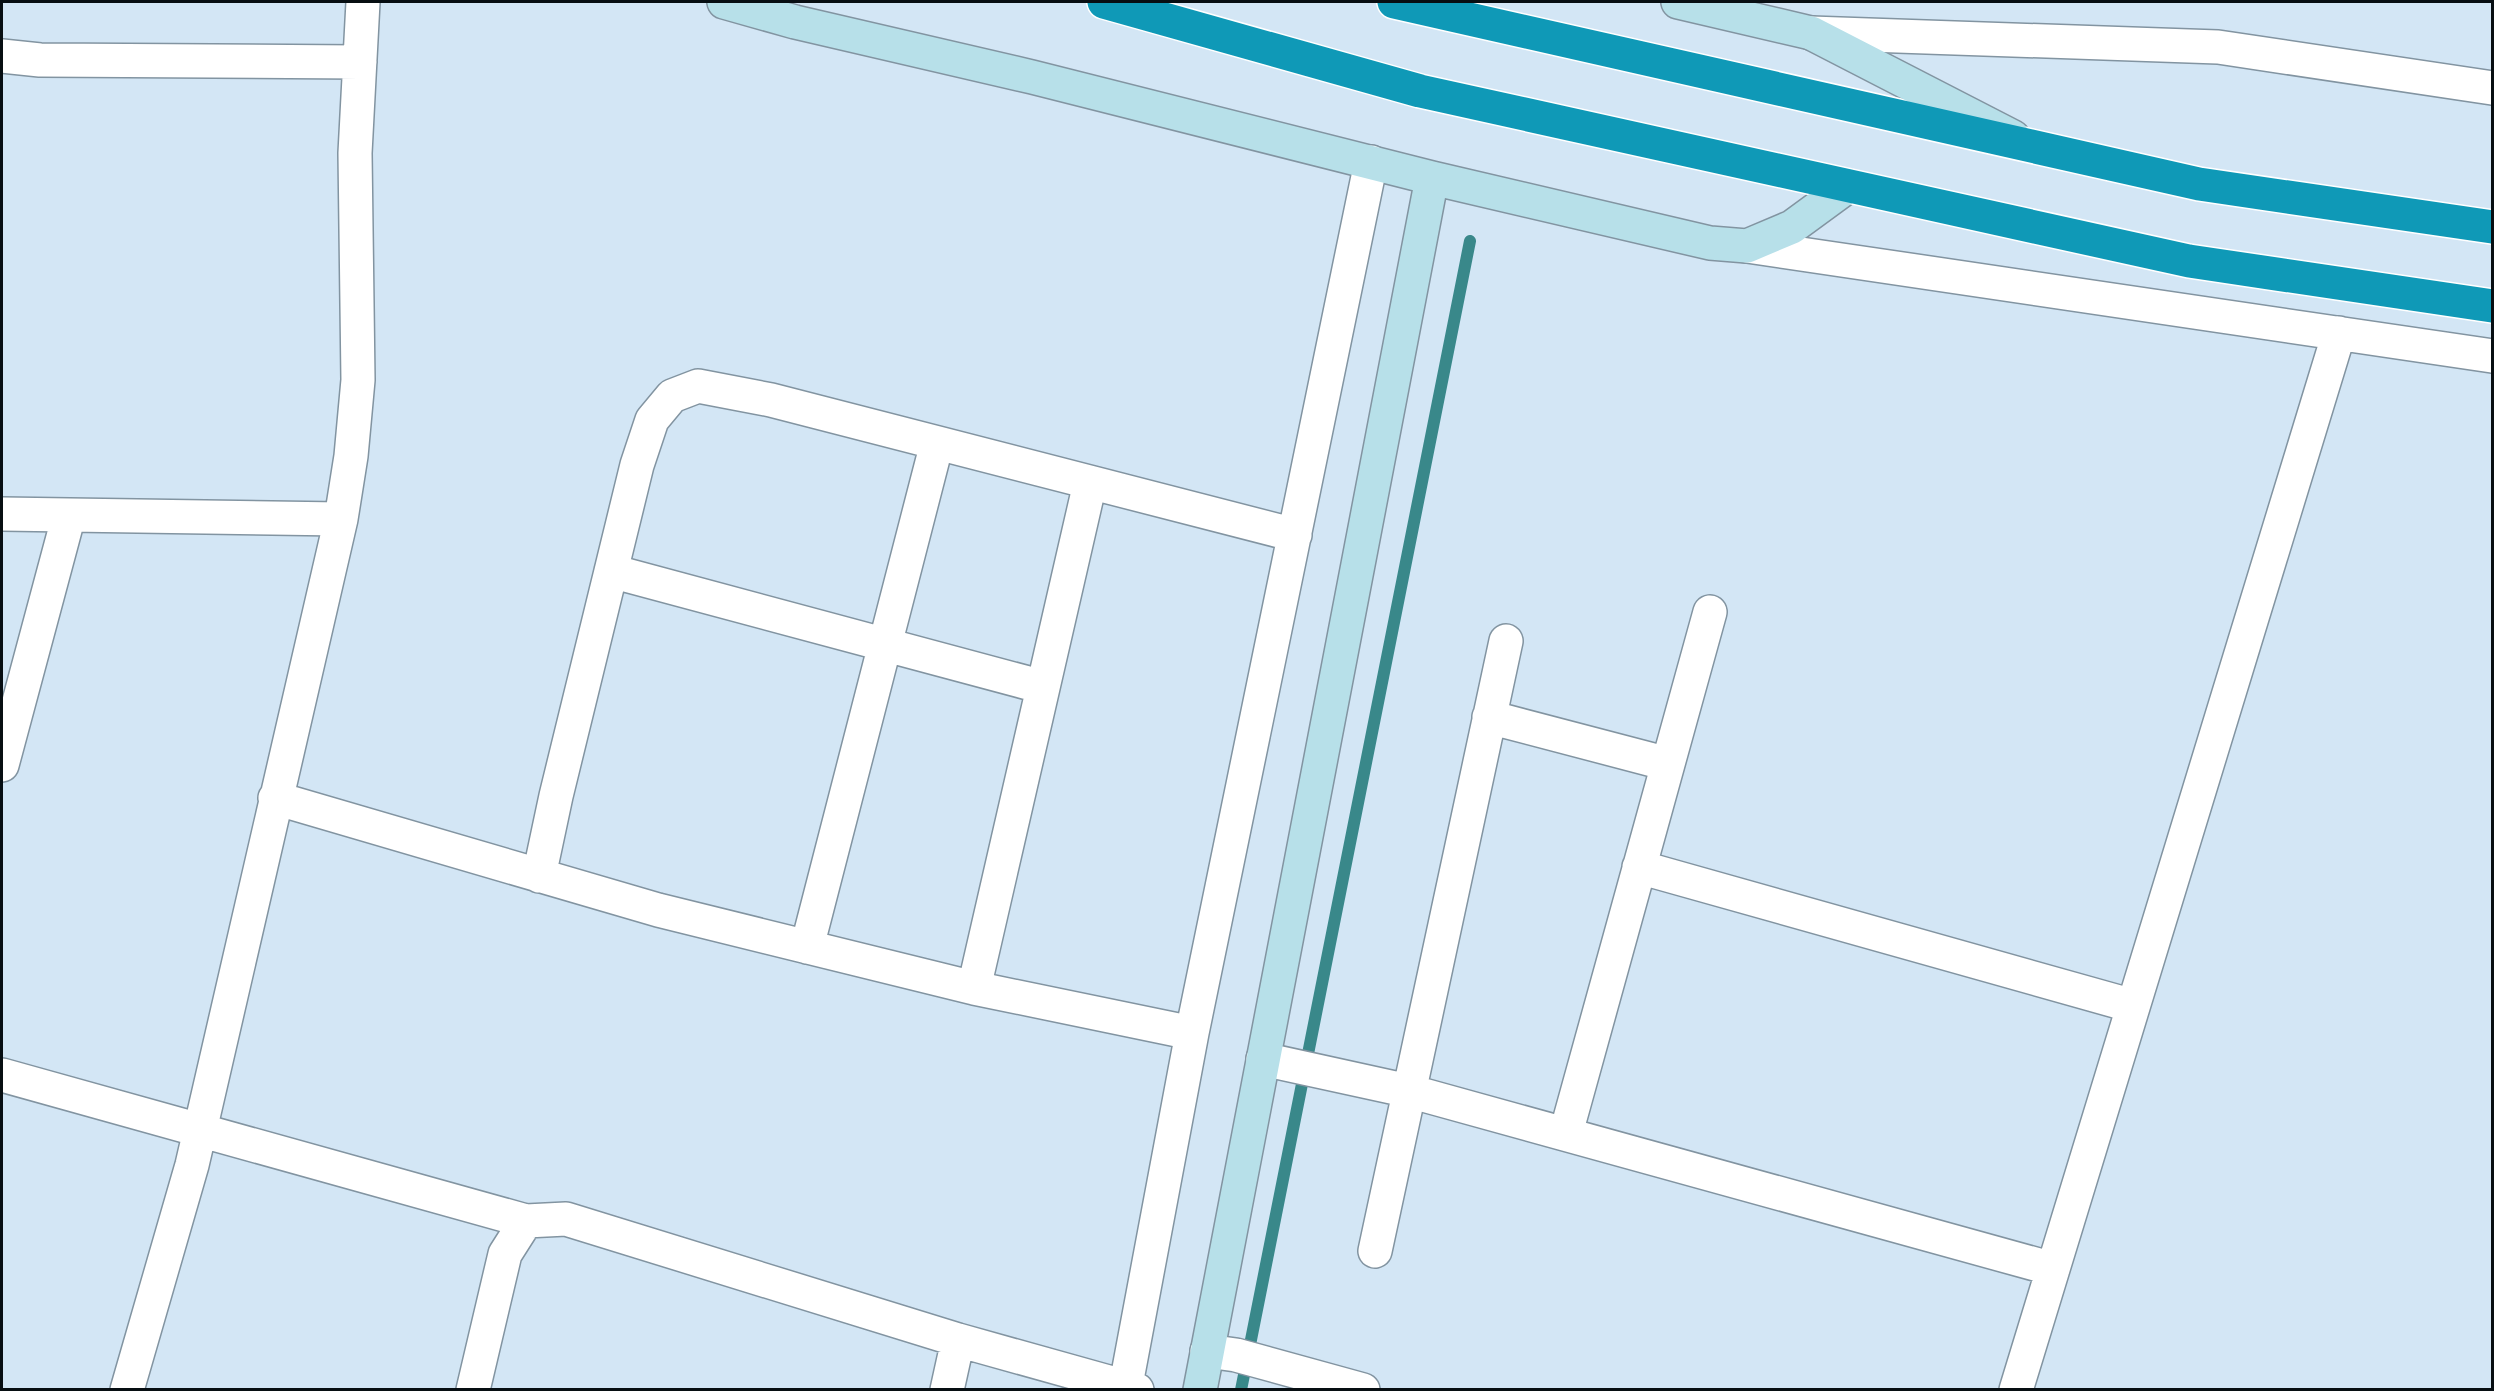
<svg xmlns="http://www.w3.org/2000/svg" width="2494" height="1391" viewBox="0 0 2494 1391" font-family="Roboto,sans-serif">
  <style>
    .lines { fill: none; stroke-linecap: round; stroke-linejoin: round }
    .stream { stroke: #39888a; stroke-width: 12 }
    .street-casing { stroke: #8294a1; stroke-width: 36 }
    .secondary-casing { stroke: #8294a1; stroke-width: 36 }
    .highway-casing { stroke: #fff; stroke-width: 36 }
    .street { stroke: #fff; stroke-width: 33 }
    .secondary { stroke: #b7e0e9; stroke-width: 33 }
    .highway { stroke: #0f99b7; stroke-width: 33 }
  </style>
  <rect width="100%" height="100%" fill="#d3e6f5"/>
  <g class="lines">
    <path class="stream" d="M1241,1390L1470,241"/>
    <defs>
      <path id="street" d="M1811,33L2218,47L2492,88
        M2,56L40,60L360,62
        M1747,246L2492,356
        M2,514L341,519
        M611,571L1043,687
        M1489,717L1668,764
        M2,765L69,515
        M275,798L658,910L974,988L1192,1033
        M1639,867L2133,1006
        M539,876L556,796L637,465L652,420L672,396L698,386L771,400L1295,535
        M807,947L937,443
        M974,988L1090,483
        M1263,1059L1409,1091L2053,1269
        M2,1075L526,1221
        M1566,1133L1710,612
        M1375,1251L1506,641
        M1207,1351L1236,1355L1363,1390
        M127,1390L192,1165L341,519L351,456L358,380L355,153L363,2
        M473,1390L505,1254L526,1221L566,1219L958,1340L1137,1390
        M947,1390L958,1340
        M1125,1390L1192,1033L1371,162
        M2016,1390L2339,333"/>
      <path id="secondary" d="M724,2L795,22L1032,77L1432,178L1710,243L1747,246L1792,227L1848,186
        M1678,2L1811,33L2013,137
        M1200,1390L1432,178"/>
      <path id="highway" d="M1104,2L1420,91L2189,261L2492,306
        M1394,2L2199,184L2492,227"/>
    </defs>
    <use href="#street" class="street-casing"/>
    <use href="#secondary" class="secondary-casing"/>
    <use href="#highway" class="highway-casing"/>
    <use href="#street" class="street"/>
    <use href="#secondary" class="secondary"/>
    <use href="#highway" class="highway"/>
  </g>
  <rect width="2494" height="1391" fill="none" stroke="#070e12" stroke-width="6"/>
</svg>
